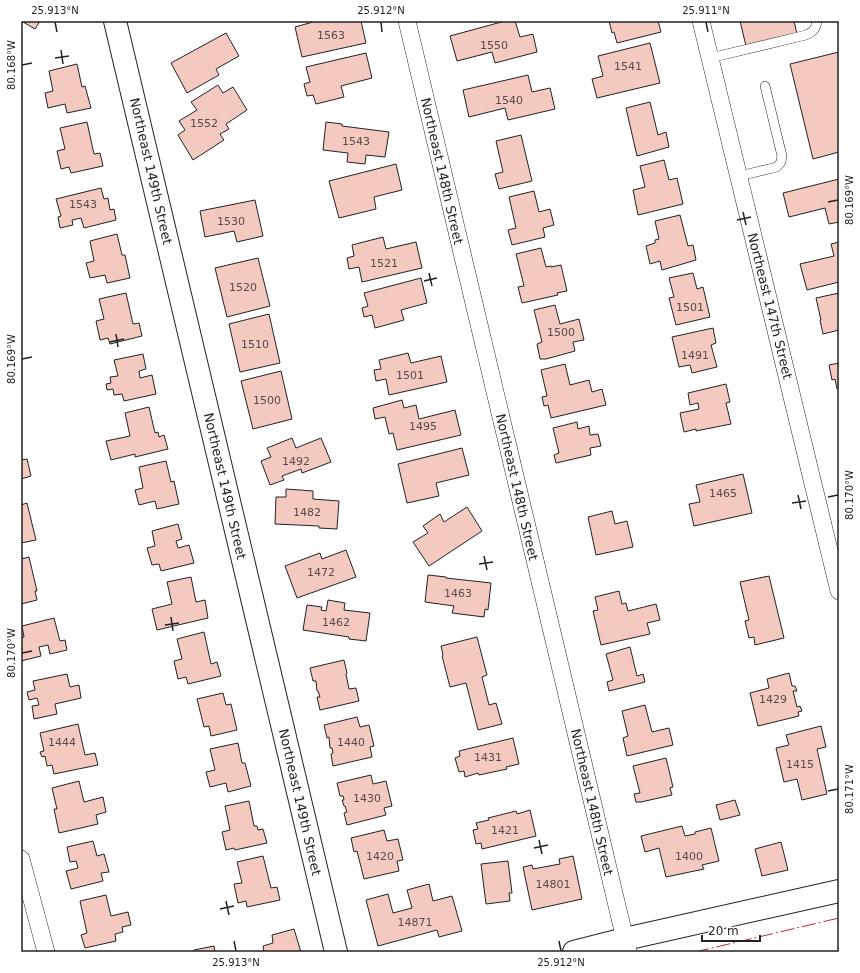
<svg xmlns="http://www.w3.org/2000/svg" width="860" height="973" viewBox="0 0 860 973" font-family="'DejaVu Sans',sans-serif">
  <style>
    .building { fill: #f3c9c0; stroke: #222 }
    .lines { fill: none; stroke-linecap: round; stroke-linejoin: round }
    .lane-casing { stroke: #222; stroke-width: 10 }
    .street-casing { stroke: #222; stroke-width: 18 }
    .secondary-casing { stroke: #222; stroke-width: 24 }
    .lane { stroke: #fff; stroke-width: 9 }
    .street { stroke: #fff; stroke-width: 17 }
    .secondary { stroke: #fff; stroke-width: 22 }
    .power { stroke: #c62828; stroke-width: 1; stroke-dasharray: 14 3 2 3; stroke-linecap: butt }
    .ticks { fill: none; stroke: #222; stroke-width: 1.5 }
    .labels { text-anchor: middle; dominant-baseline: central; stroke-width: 3; stroke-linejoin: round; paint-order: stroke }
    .number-label { font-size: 11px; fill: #564c4a }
    .street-label { font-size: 13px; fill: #222; stroke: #fff }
    .neatline { fill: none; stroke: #222; stroke-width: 1.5 }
    .ticks-label { font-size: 10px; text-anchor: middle; fill: #222 }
  </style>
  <rect width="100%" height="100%" fill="#fff"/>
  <path class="building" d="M24,21H40L35,29L23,22Z
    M313,21H361L366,43L302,57L295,27L313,22Z
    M505,21H515L520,37L533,34L537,52L495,63L492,52L457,61L450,36Z
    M609,21H658L661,32L617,43L614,32L612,33Z
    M740,21H794L797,34L746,46Z
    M226,33L239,56L216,69L219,75L187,93L171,63Z
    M650,43L660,83L597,98L592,79L603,76L598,56Z
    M839,52V152L813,159L790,64Z
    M366,53L372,78L341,86L344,97L316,104L313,95L307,96L304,84L310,82L306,67Z
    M77,64L82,87L85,86L91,108L67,113L65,104L48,108L45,93L53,91L49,71Z
    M528,75L532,92L550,88L555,109L508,120L505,108L469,117L463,90Z
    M218,85L223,93L233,87L247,110L226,124L229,129L220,134L224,140L193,160L178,135L185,130L179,121L197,110L191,102Z
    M650,102L658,135L666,132L669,147L637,156L626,108Z
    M87,122L94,154L100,153L103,166L71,173L69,167L61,169L57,151L65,149L60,128Z
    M326,122L342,124V126L389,132L385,157L366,155L365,164L347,162L348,153L323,150Z
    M521,135L532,181L499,189L495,174L503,172L496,141Z
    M664,160L669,180L677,178L683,204L638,215L633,190L645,187L640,166Z
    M396,164L402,190L374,197L376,209L339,218L329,181Z
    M839,179V222L829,224L825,208L789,217L783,193Z
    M101,188L104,199L108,198L110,210L114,209L116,220L84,228L81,218L72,220L73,225L60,228L58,217L61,216L56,199Z
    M534,191L539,212L550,209L554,225L543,228L545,237L512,245L508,230L516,228L509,197Z
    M255,200L263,236L237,242L234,231L205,237L200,211Z
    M680,215L688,246L693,245L696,260L662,270L660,261L650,264L646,246L655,243V240L659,239L655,221Z
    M117,234L122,255H125L130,278L107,283L105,275L90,278L86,263L94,261L90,241Z
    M383,237L386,249L416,242L422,268L362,282L359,267L349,269L347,258L354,256L352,245Z
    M839,242V282L807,290L800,264L834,256L831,244Z
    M541,248L546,267L551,266V267L561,265L567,291L557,293L558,295L522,303L518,287L524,286L516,254Z
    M258,258L270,306L227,317L215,268Z
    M693,273L697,289L703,287L710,317L676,325L669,298L674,297L669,278Z
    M421,278L427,303L401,310L404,320L375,328L372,315L364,317L362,308L368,306L364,293Z
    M126,293L133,324L139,323L142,336L110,344L108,338L100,340L96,321L104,319L99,299Z
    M839,293V330L823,334L820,320H821L816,298Z
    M555,305L560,324L579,319L584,340L573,342L575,351L546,359H540L537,344L542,342L534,310Z
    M269,314L280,363L240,372L229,324Z
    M713,328L716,343L711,345L717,367L692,373L690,365L679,367L672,337Z
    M408,353L411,363L441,356L447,382L389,395L386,379L376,381L374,370L381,369L379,360Z
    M143,354L146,369L139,371L140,378L152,375L156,394L124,401L122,394L114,395L113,389L107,390L106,384L111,383L110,377L118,376L114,360Z
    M839,363V389H837L835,379L832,380L829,365Z
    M565,364L570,385L589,380L592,392L602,389L606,405L551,418L548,405L544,406L542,397L547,396L541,370Z
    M281,371L292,419L253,429L241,381Z
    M726,384L730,402L726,403L731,424L696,431V429L684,432L680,413L699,409L698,403L690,405L688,393Z
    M402,400L404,408L416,405L419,419L455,410L461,435L397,450L393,433L389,434L385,417L375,419L373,408Z
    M149,407L155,433L158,432L159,437L164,435L168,449L135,457V454L111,460L106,441L130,436L125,413Z
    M577,422L578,429L589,426L590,435L598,434L601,446L590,448L591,455L556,463L554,455L559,453L553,428Z
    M292,438L296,448L321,438L331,462L302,473L301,469L282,476L284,480L270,485L261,461L271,457L267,448Z
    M462,448L469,475L436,483L439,496L407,503L398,464Z
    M27,459L31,476L21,479V460Z
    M166,461L171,482L174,481L179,504L157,509L155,501L139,505L135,490L143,488L139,467Z
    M743,474L752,513L694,526L689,504L700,502L696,485Z
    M286,489L313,491V499L339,501L337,529L319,528V526L275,524L276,497H286Z
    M27,503L36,540L21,543V505Z
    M467,507L482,531L429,566L413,542L428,533L423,526L440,514L444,522Z
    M612,511L615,524L627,521L633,547L596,555L588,517Z
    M178,524L182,539L176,541L178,548L189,545L194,563L161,571L159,564L152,565L147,548L155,546L152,531Z
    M346,550L356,577L297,598L285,566L320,553L322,559Z
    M29,557L37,591H35L37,600L21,604V559Z
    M428,575L446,577V578L491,583L488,610L485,609L484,617L452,613L454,606L425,602Z
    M769,576L784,638L755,645L754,637L749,638L745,621L749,620L740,582Z
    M191,577L196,602L205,600L208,618L157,630L152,609L172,604L167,582Z
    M619,591L622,604L626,603L628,611L656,604L660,620L647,623L650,634L601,645L593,611L598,610L595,597Z
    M328,600L345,603L344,610L370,613L366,641L349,639V637L303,630L307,605L322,607L321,610L326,611Z
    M54,618L60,641L65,640L67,650L50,654L48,645L39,647L41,656L21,661V650H22L21,638L24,637L22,626Z
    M204,632L211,664L217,662L221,676L188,684L186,677L178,679L174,661L182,659L177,639Z
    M477,637L487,675L482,677L489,705L496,703L502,724L478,730L466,683L450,687L442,656L443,655L441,646Z
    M630,647L637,676L643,674L645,682L609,691L607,682L613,680L606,654Z
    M344,660L347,673L346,674L349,689L356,688L359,701L320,710L317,697H320L318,691H317L316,681H313L310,668Z
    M789,673L792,686H795L797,691H793L797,707L800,706L802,711L798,712L799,716L758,726L750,693L769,688L767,679Z
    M67,674L70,687L79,685L81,698L55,704L57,714L34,719L32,706L39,705L37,698L29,700L27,692L35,690L33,681Z
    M223,693L226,705L231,704L237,730L211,736L209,726L204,727L197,699Z
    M645,705L652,732L669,728L673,745L627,756L623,738L628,736L622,711Z
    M357,717L360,727L369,725L374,746L370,747L372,757L333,766L331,754L333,753L332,748H330L329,737L327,738L324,725Z
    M78,724L85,755L95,753L98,765L54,774L52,765L47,766L45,756L42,757L40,752L44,751L40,733Z
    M821,726L826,747L817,749L827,794L802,800L797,779L784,782L776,748L789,745L786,735Z
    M513,738L519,764L506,767L507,769L479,775L478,773L465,777L464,771L459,772L455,758L460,756L459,751Z
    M238,743L242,763H245L251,786L228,792L226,783L210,787L206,772L215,770L210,749Z
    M666,758L673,787L670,788L672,795L641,802H636L634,794L640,793L633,766Z
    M371,775L373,784L386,781L392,806L384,808L386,815L347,825L344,813L347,812L345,806H344L342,800H344L343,796H340L337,783Z
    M79,781L84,802L103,797L106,812L96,815L98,824L59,833L54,809H57L52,788Z
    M735,800L740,815L720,820L716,805Z
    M249,801L254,826H257L258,830L263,829L267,843L235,850L234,848L226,850L222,832L230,830L225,806Z
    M530,810L536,836L482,849L481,843L476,844L473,830L478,829L476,823L489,820L488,818L516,811L517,814Z
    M682,826L685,836L695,834V832L711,828L719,861L702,865L704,869L666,877L659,848L645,852L641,836Z
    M384,830L387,841L398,839L403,860L397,861L399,871L364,879L357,851L354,852L351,838Z
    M93,841L97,856L104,854L109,872L101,873L103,881L71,889L66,871L78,868L76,861L70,862L67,847Z
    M781,842L788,870L762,876L755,849Z
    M263,856L271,888L277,887L280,900L247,907L246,901L238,903L234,884L242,883L237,862Z
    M573,856L582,899L532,910L523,867L532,865L533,869L560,864L559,859Z
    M508,861L512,893H509L510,901L486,904L481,864Z
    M429,884L433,901L452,896L462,931L439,937L437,930L378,946L366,900L388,894L393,913L412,908L407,890Z
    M106,895L111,916L128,912L131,925L122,927L123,932L115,934L116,941L85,948L81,935L87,933L80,901Z
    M294,929L301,952H264L263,946L273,943L272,935Z
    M214,946L215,952H194V950Z"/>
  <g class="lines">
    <defs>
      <path id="lane" d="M710,58L806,35C813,32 816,29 817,21
        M739,176L777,167L781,162L782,156L765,86"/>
      <path id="street" d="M407,21L628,952
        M701,21L839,591
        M21,859L46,952"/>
      <path id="secondary" d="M115,21L336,952
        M574,952L625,939L839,891"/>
    </defs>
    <use href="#lane" class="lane-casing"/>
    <use href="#street" class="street-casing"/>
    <use href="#secondary" class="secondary-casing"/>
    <use href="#lane" class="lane"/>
    <use href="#street" class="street"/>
    <use href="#secondary" class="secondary"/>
    <path class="power" d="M695,952L839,918"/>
  </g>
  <path class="ticks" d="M55,22L57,32M381,22L382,32M706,22L708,32M61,50L63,64M55,58L69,56M22,65L32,63M828,202L838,200M743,212L746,225M737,220L751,217M429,273L432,286M424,281L437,278M116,334L118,347M110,342L124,339M22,359L32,357M798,495L801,509M828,497L838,495M792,503L806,501M484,556L487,570M479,564L493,562M171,617L173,631M165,625L179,623M22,653L32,651M828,791L838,789M539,840L542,854M534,848L548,845M226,901L229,915M220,909L234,906M234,941L236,951M559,941L561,951"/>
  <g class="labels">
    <g class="number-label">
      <text x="331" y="35">1563</text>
      <text x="494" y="45">1550</text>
      <text x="628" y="66">1541</text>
      <text x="509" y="100">1540</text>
      <text x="204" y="123">1552</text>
      <text x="356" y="141">1543</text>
      <text x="83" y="204">1543</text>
      <text x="231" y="221">1530</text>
      <text x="384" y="263">1521</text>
      <text x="243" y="287">1520</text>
      <text x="690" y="307">1501</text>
      <text x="561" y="332">1500</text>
      <text x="255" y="344">1510</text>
      <text x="695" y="355">1491</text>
      <text x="410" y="375">1501</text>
      <text x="267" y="400">1500</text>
      <text x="423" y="426">1495</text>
      <text x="296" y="461">1492</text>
      <text x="723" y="493">1465</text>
      <text x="307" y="512">1482</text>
      <text x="321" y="572">1472</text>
      <text x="458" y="593">1463</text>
      <text x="336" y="622">1462</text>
      <text x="773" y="699">1429</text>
      <text x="62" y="742">1444</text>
      <text x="351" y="742">1440</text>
      <text x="488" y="757">1431</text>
      <text x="800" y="764">1415</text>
      <text x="367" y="798">1430</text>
      <text x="505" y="830">1421</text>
      <text x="380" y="856">1420</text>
      <text x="689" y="856">1400</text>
      <text x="553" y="884">14801</text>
      <text x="415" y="922">14871</text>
    </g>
    <g class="street-label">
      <text transform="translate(151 171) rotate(77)">Northeast 149th Street</text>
      <text transform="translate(442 171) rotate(77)">Northeast 148th Street</text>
      <text transform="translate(770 306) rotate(76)">Northeast 147th Street</text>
      <text transform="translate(225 486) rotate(77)">Northeast 149th Street</text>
      <text transform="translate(517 487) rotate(77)">Northeast 148th Street</text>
      <text transform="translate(300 802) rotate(77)">Northeast 149th Street</text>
      <text transform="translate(592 802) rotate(77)">Northeast 148th Street</text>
    </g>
  </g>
  <rect width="860" height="973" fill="none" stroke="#ffffff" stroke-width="44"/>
  <path d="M702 935v6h58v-6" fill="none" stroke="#222222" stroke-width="2"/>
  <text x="708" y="935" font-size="12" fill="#222222" stroke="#ffffff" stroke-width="3" paint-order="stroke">20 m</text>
  <rect x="22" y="22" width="816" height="929" class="neatline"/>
  <g class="ticks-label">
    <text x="55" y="14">25.913°N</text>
    <text x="381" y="14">25.912°N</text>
    <text x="706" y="14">25.911°N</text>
    <text transform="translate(11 65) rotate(-90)" y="4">80.168°W</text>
    <text transform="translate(849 200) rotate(-90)" y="4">80.169°W</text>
    <text transform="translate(11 359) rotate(-90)" y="4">80.169°W</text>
    <text transform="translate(849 495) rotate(-90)" y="4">80.170°W</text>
    <text transform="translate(11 653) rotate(-90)" y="4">80.170°W</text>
    <text transform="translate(849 789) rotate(-90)" y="4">80.171°W</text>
    <text x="236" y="966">25.913°N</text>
    <text x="561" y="966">25.912°N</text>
  </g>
</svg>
